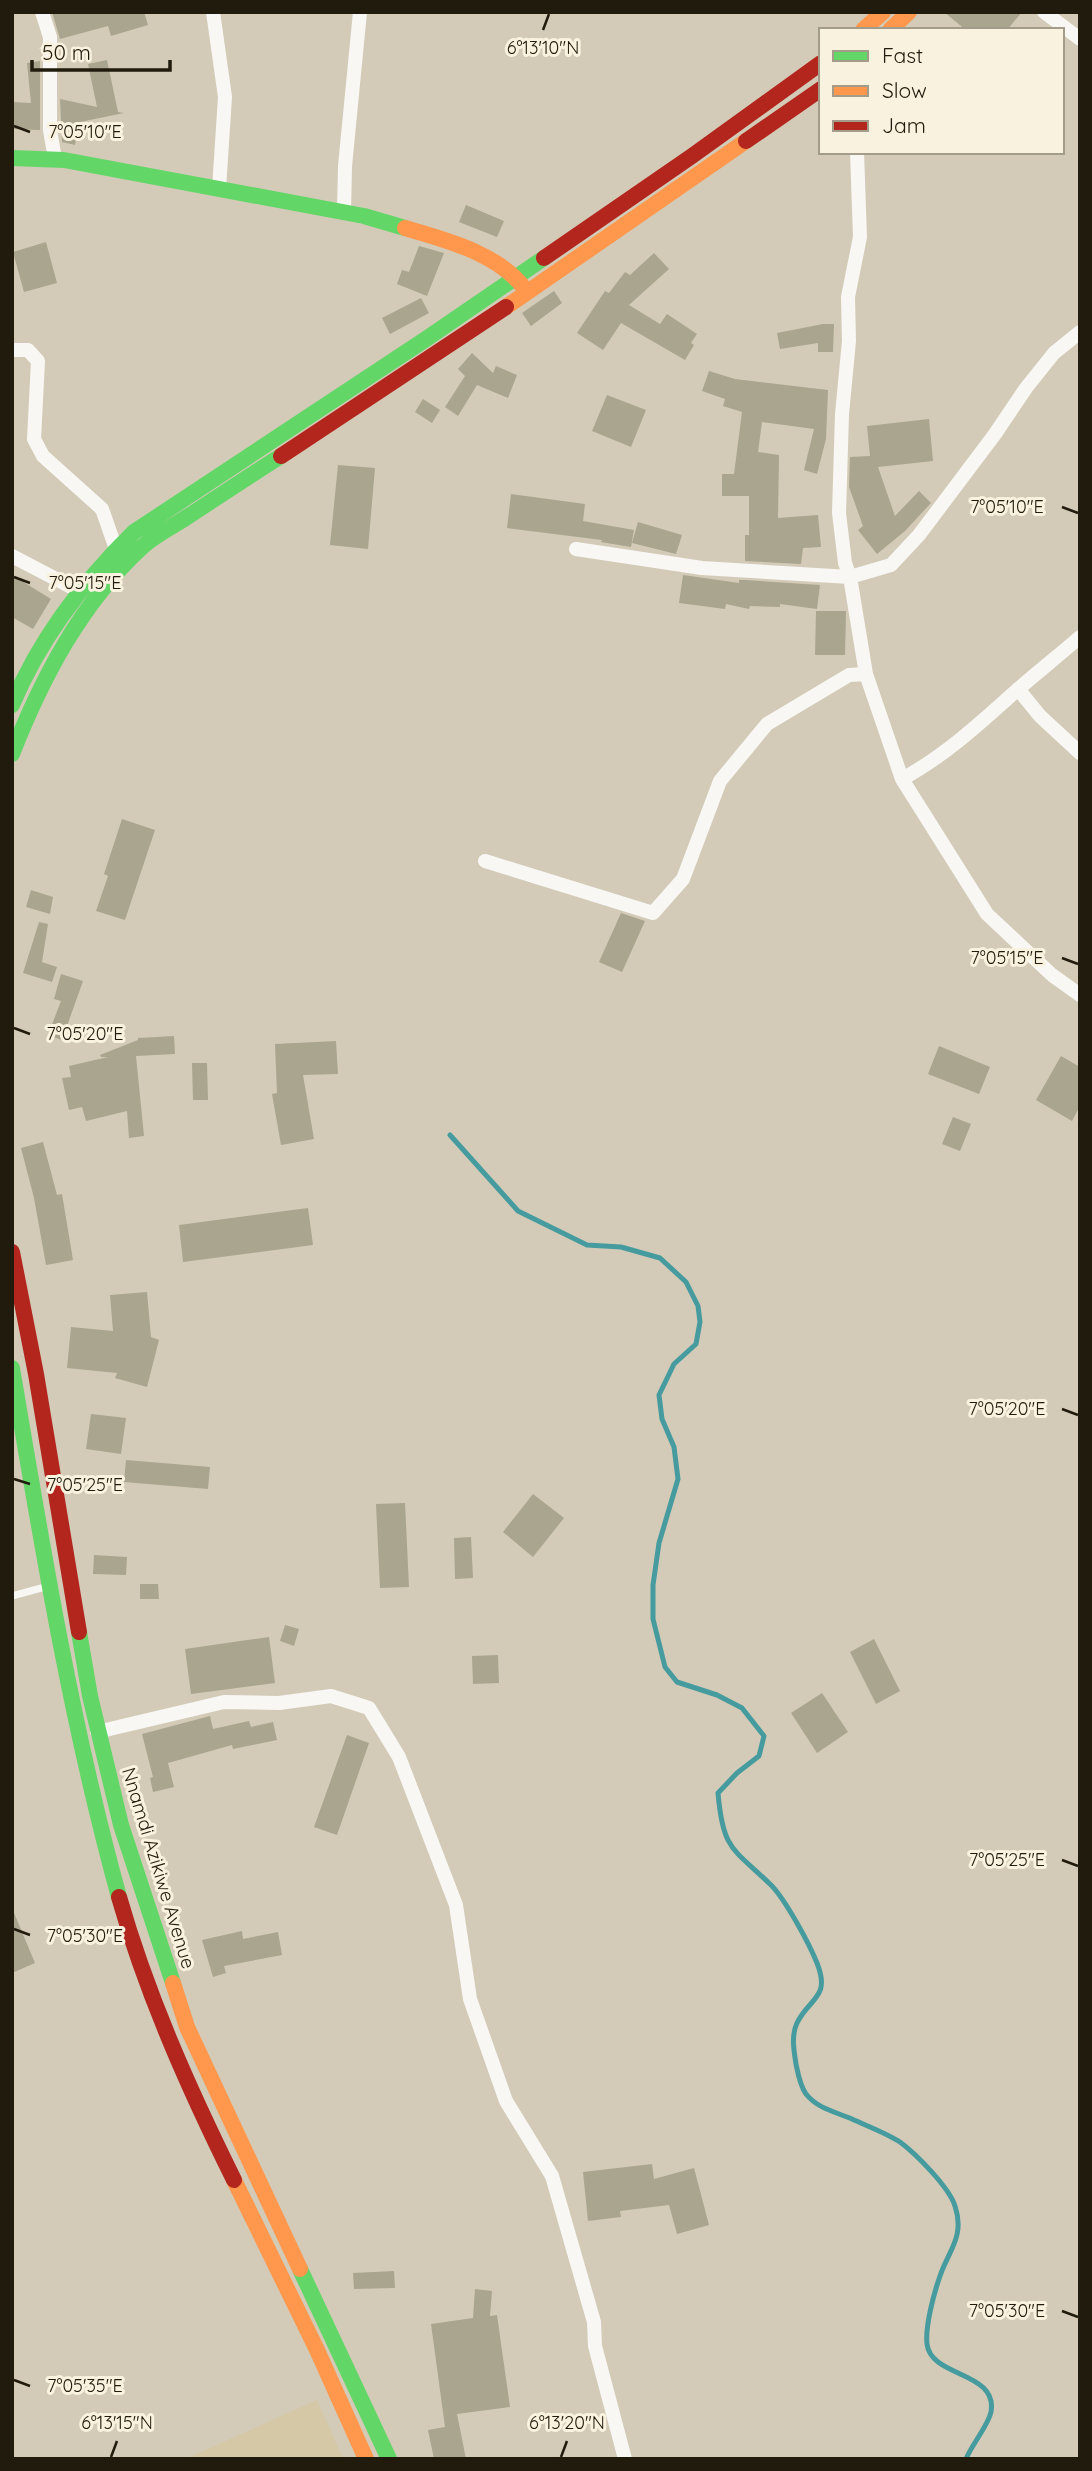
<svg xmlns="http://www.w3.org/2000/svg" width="1092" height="2471" viewBox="0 0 1092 2471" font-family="Quicksand,sans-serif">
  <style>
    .built { fill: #d5c8a6 }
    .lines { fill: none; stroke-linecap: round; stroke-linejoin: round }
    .stream { stroke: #469b9f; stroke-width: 5 }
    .building { fill: #a9a58e }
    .lane { stroke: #f8f7f4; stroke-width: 7 }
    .street { stroke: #f8f7f4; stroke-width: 14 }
    .fast { stroke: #63d668; stroke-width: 16 }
    .slow { stroke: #ff974d; stroke-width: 16 }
    .jam { stroke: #b3261e; stroke-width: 16 }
    .ticks { fill: none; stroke: #211b0d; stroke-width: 2.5 }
    .labels { text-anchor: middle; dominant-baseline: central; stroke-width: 6; stroke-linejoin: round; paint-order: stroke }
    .street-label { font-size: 19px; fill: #211b0d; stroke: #f9f2df }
    .ticks-label { font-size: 18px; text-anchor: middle; fill: #211b0d; stroke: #f9f2df; stroke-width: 6; stroke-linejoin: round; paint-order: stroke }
  </style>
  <rect width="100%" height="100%" fill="#d3cbb7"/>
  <path class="built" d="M317,2400L343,2459H183L190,2457Z"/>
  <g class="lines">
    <path class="stream" d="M450,1135L518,1211L587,1245L621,1247L660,1258L686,1282L698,1306L700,1322L696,1344L674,1364L659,1395L662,1419L674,1447L678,1479L659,1543L653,1585V1619L665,1667L677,1682L717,1695L742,1708L764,1736L759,1756L737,1773L718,1793C723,1851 733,1848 771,1885C785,1899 809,1943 817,1963C831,1998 809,1998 797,2023C791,2036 794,2051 796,2064C798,2074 800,2086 806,2094C818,2109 836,2112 852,2119C867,2126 886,2133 900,2142C916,2154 949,2187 955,2206C965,2236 949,2250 940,2276C934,2293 925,2326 927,2344C931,2378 998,2371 991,2412C988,2426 972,2444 966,2459"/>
  </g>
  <path class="building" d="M52,12H144L148,25L111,36L108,26L60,39Z
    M944,12H1022L1007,30H966Z
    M107,60L118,112L124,113L80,122L75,145L62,142L60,99L97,107L88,64Z
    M40,61V130L12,129V102L31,103L27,63Z
    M466,205L504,221L497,237L459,222Z
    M46,242L57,283L24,292L13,252Z
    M419,246L444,253L427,296L397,284L402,270L409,272Z
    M654,253L669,269L629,305L660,324L667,314L697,334L691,343L694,345L685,360L621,323L603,350L577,333L605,291L609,293L625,272L630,275Z
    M554,291L562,303L531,326L522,313Z
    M421,298L429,313L390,334L382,318Z
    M823,324H834L833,352H818V343L780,349L777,333Z
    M472,353L493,373L496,366L517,375L508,398L477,385L458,416L445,407L465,376L458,369Z
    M709,371L735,379L828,390L826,439L817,474L804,470L814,429L762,422L758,452L779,455L778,518L818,515L821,547L803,548L801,564L745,561V535H749V496H722V474H734L742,412L723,406L725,399L702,391Z
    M607,395L646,410L631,447L592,431Z
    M423,399L440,410L432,423L415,412Z
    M929,419L933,461L878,467L895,516L919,491L931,503L905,531L877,554L858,530L863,526L849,487L850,457L870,456L867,426Z
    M338,465L375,468L368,549L330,545Z
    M511,494L585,504L583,521L634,530L631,547L601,542L602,540L507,528Z
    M638,522L682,535L676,554L632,543Z
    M12,575L51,599L33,629L12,617Z
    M683,575L739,583V580H745L820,585L817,609L780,604V607L750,606L749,609L726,604L725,609L679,603Z
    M816,611H846L845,655H815Z
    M122,819L155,830L125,920L96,911L108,876L104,874Z
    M31,890L53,897L50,914L26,907Z
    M621,913L645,921L622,972L599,962Z
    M39,922L48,924L42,962L57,967L52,982L23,973Z
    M61,974L83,981L62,1040L48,1035L61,1001L54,999Z
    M174,1036L175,1054L136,1056L144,1136L129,1138L127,1111L86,1121L82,1107L69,1110L62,1078L71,1077L69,1066L108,1057H101L100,1055L138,1040V1038Z
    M336,1041L338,1074L303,1075L314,1139L281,1145L272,1094L277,1093L275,1044Z
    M939,1046L990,1067L979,1094L928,1074Z
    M1061,1056L1080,1067V1106L1072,1121L1036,1100Z
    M192,1063H207L208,1100H193Z
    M953,1117L971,1124L960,1151L942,1144Z
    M43,1142L57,1195L62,1194L73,1260L46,1265L34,1198L21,1148Z
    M308,1208L313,1245L183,1262L179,1225Z
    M147,1292L151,1337L159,1340L147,1387L115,1378L117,1373L67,1368L71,1327L113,1331L110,1295Z
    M91,1414L126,1418L121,1454L86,1449Z
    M126,1460L210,1467L208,1489L124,1482Z
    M533,1494L564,1518L533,1557L503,1532Z
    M405,1503L409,1587L380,1588L376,1504Z
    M471,1537L473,1578L455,1579L454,1538Z
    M94,1555L127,1557L126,1575L93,1574Z
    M140,1584H158L159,1599H140Z
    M285,1625L299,1629L294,1646L280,1641Z
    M269,1637L275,1683L191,1694L185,1649Z
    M874,1639L900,1691L876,1704L850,1652Z
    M498,1655L499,1683L473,1684L472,1656Z
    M822,1693L848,1732L817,1753L791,1713Z
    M210,1716L213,1729L249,1721L251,1727L273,1722L277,1740L233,1749L232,1745L168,1763L174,1787L153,1792L150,1778L153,1777L142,1734Z
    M347,1735L369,1743L337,1835L314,1827Z
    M12,1908L35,1963L12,1973Z
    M242,1931L243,1939L278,1932L282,1955L224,1966L226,1973L213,1977L202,1940Z
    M652,2164L654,2179L694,2168L709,2225L677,2234L669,2205L620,2211L621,2217L588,2221L583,2172Z
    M394,2271L395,2288L354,2289L353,2273Z
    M475,2289L492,2291L490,2316L497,2315L510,2407L457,2414L466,2459H434L428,2430L445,2427L431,2324L473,2318Z"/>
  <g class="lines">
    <path class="lane" d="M12,1596L45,1587"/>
    <path class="street" d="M42,12L50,37V130L55,159
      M213,12L225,97L219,189
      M1044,12L1080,39
      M857,152L860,237L848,297L849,341L842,414L839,513L845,563L850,577L866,674L902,779L987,914L1052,975L1080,995
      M344,212L345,166L360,12
      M12,350H28L38,361L34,439L43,456L102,509L116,549
      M576,549L702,568L850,577L891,565L919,535L995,434L1026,388L1054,353L1080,332
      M12,556L79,591
      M1018,689L1040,716L1080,753
      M902,779C946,755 980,723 1017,690C1038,672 1059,655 1080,637
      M485,861L653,913L683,879L720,781L767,724L849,675L866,674
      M97,1732L224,1702L279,1703L331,1696L369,1708L399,1757L456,1905L470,1999L506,2101L552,2176L594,2322L595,2346L625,2459"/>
    <path class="fast" d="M12,158L64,160L364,216L405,228
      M12,705C40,638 82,583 134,532L426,339L544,258
      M12,754C42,678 81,603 142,547C155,535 172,527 187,517C218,497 249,476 281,456
      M12,1368C42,1546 71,1723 119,1897
      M79,1632L90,1696L121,1825L173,1983
      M300,2269L389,2459"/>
    <path class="slow" d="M863,30L883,12
      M890,30L909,12
      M405,228C446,240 498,253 525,289
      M506,307L746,141
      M173,1983L187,2027L300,2269
      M234,2180L317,2350L366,2459"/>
    <path class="jam" d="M746,141L821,89
      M544,258L692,156L821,63
      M281,456L506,307
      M12,1252L36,1374L79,1632
      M119,1897C147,1995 189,2089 234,2180"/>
  </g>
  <path class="ticks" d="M543,30L549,14M14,126L30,132M1062,507L1078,513M14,577L30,583M1062,958L1078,964M14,1028L30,1034M1062,1409L1078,1415M14,1479L30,1484M1062,1860L1078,1866M14,1929L30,1935M1062,2311L1078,2317M14,2380L30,2386M111,2457L117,2441M561,2457L567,2441"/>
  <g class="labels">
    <g class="street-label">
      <text transform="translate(159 1868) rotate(73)">Nnamdi Azikiwe Avenue</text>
    </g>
  </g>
  <g class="ticks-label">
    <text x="543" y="54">6°13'10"N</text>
    <text x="85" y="138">7°05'10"E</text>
    <text x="1007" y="513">7°05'10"E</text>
    <text x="85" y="589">7°05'15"E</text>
    <text x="1007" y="964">7°05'15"E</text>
    <text x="85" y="1040">7°05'20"E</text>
    <text x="1007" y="1415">7°05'20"E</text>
    <text x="85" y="1491">7°05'25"E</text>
    <text x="1007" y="1866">7°05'25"E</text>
    <text x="85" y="1942">7°05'30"E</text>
    <text x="1007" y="2317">7°05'30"E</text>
    <text x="85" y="2392">7°05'35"E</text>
    <text x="117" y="2429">6°13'15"N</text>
    <text x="567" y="2429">6°13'20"N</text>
  </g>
  <rect width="1092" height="2471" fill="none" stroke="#211b0d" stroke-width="28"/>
  <rect x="819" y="28" width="245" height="126" fill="#f9f2df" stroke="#a39c8b" stroke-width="2"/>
  <rect x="833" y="51" width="35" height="10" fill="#63d668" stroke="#a39c8b" stroke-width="2"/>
  <text x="882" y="63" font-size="21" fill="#211b0d">Fast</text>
  <rect x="833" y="86" width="35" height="10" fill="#ff974d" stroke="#a39c8b" stroke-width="2"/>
  <text x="882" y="98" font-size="21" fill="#211b0d">Slow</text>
  <rect x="833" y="121" width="35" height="10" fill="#b3261e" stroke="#a39c8b" stroke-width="2"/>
  <text x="882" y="133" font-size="21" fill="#211b0d">Jam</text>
  <path d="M32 60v10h138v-10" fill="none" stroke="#211b0d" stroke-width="3.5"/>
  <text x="42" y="60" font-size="21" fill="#211b0d" stroke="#f9f2df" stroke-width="5" paint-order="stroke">50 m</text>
</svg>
